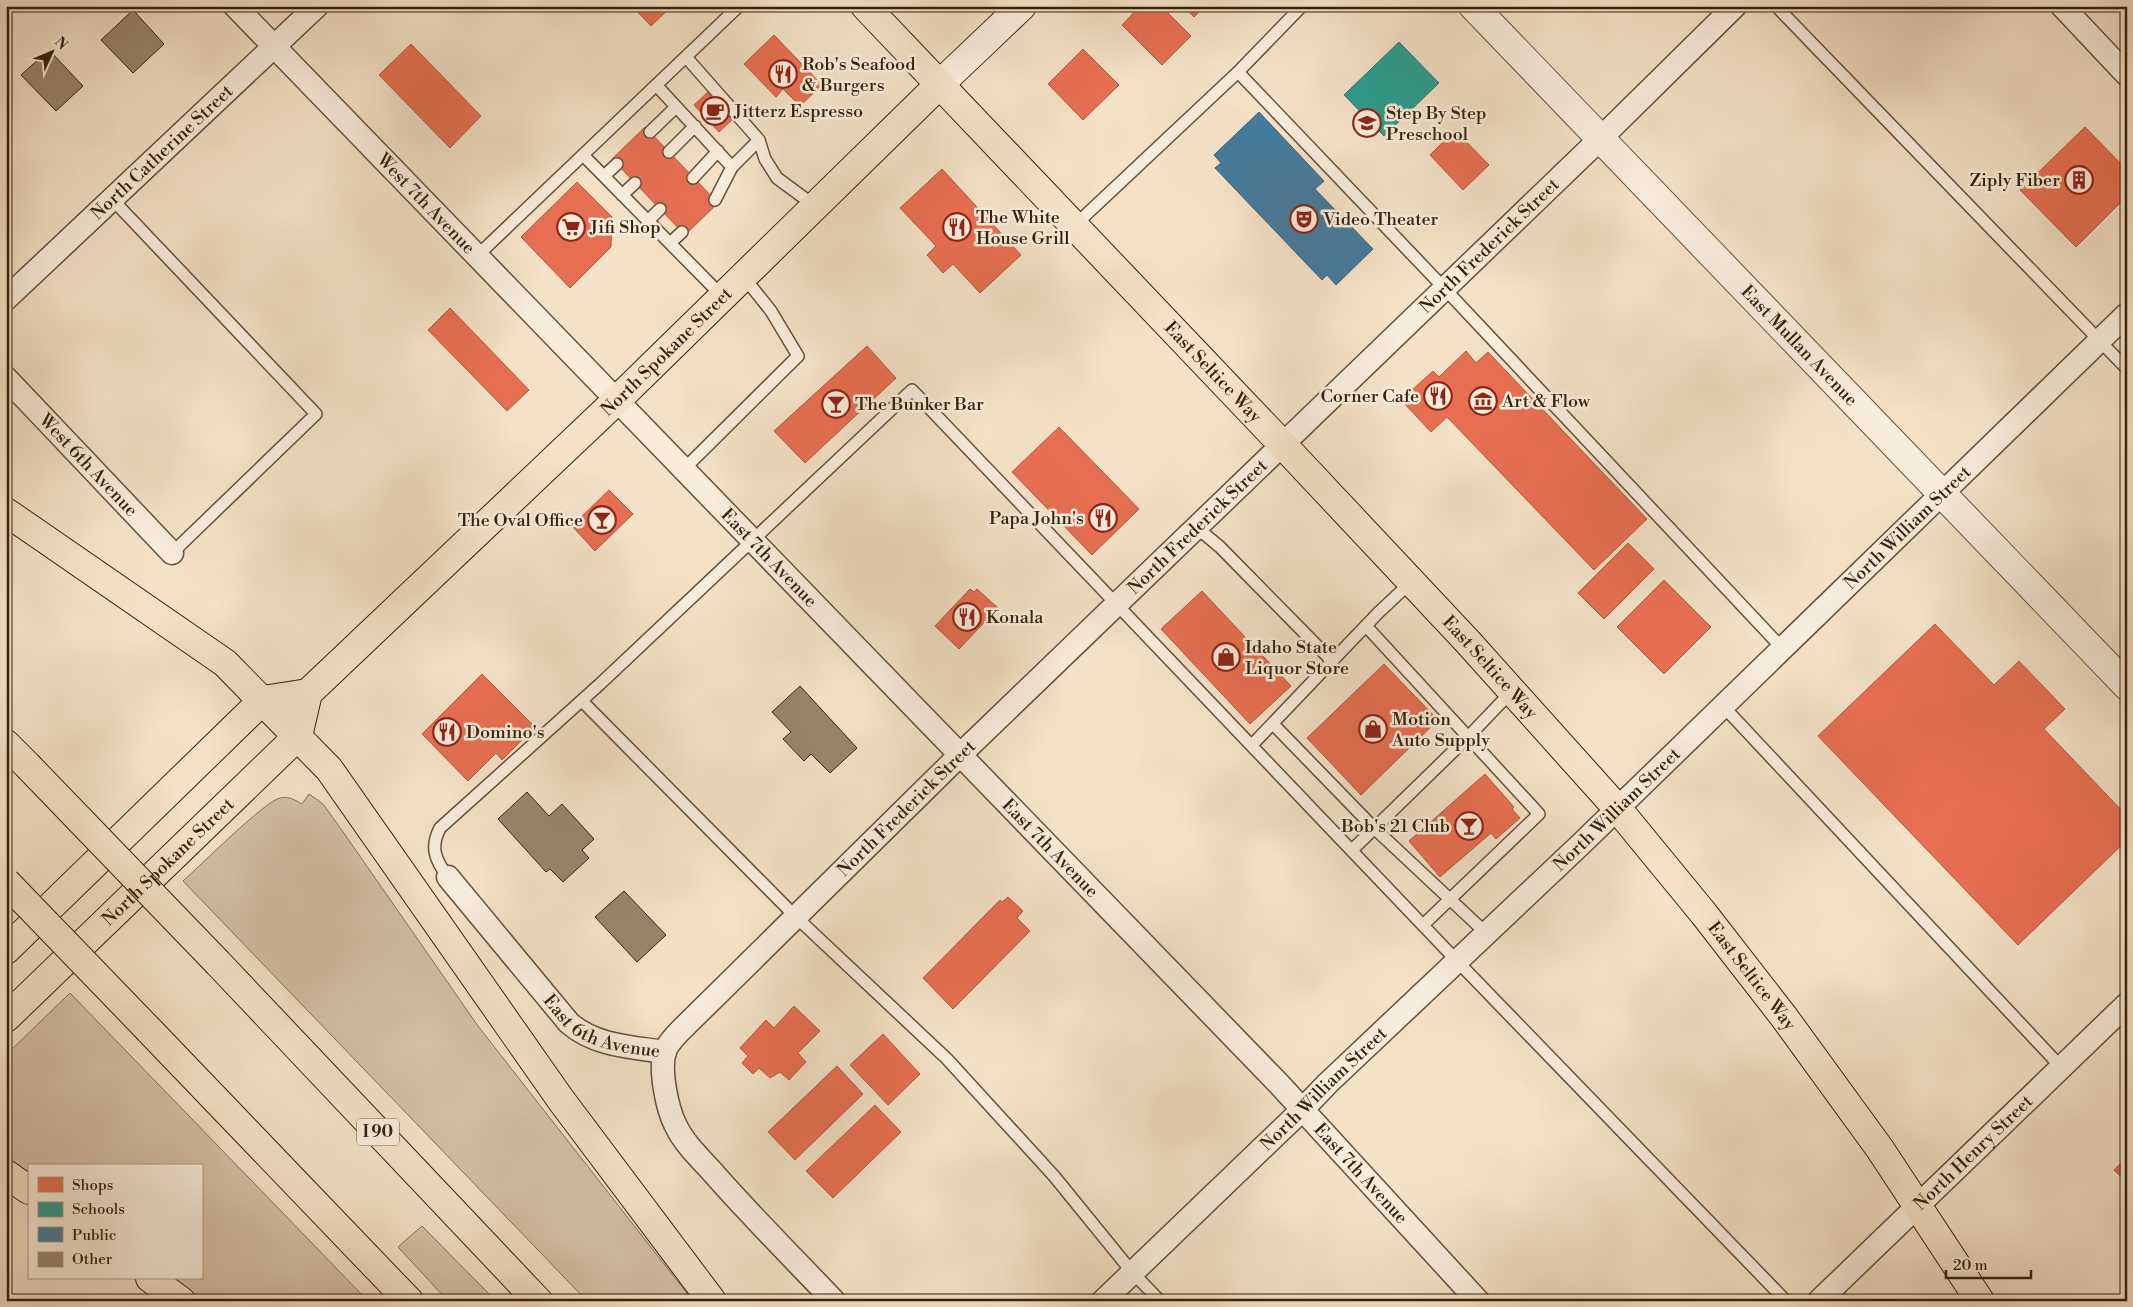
<svg xmlns="http://www.w3.org/2000/svg" width="2133" height="1307" viewBox="0 0 2133 1307" font-family="'Libre Bodoni',serif">
  <style>
    .green { fill: #d4c0a7; stroke: #84705a }
    .shops { fill: #e76f51; stroke: #b2583c }
    .schools { fill: #2a9d8f; stroke: #2d7868 }
    .public { fill: #457b9d; stroke: #406072 }
    .building { fill: #98856d; stroke: #35210c }
    .lines { fill: none; stroke-linecap: round; stroke-linejoin: round }
    .service-casing { stroke: #65513b; stroke-width: 14 }
    .minor-casing { stroke: #65513b; stroke-width: 25 }
    .tertiary-casing { stroke: #65513b; stroke-width: 30 }
    .secondary-casing { stroke: #35210c; stroke-width: 30 }
    .primary-casing { stroke: #35210c; stroke-width: 30 }
    .motorway-casing { stroke: #35210c; stroke-width: 30 }
    .service { stroke: #f8ecdb; stroke-width: 11 }
    .minor { stroke: #f8ecdb; stroke-width: 22 }
    .tertiary { stroke: #f8ecdb; stroke-width: 28 }
    .secondary { stroke: #f8ecdb; stroke-width: 28 }
    .primary { stroke: #f4e1c7; stroke-width: 28 }
    .motorway { stroke: #f4e1c7; stroke-width: 28 }
    .motorway-bridge-casing { stroke: #35210c; stroke-width: 30; stroke-linecap: butt }
    .motorway-bridge { stroke: #f4e1c7; stroke-width: 28 }
    .labels { text-anchor: middle; dominant-baseline: central; stroke-width: 5; stroke-linejoin: round; paint-order: stroke }
    .shield { fill: #f8ecdb; stroke: #705e4a; stroke-width: 1 }
    .shield-label { font-size: 16px; font-weight: bold; fill: #35210c }
    .poi-label { font-size: 18px; fill: #35210c; stroke: #f8ecdb; text-anchor: start }
    .street-label { font-size: 18px; fill: #35210c; stroke: #f8ecdb }
  </style>
  <rect width="100%" height="100%" fill="#f4e1c7"/>
  <filter id="stains"><feTurbulence type="fractalNoise" baseFrequency=".004" numOctaves="4"/><feColorMatrix values="0 0 0 0 .2 0 0 0 0 .09 0 0 0 0 .02 0 0 0 .5 -.17"/></filter>
  <radialGradient id="worn" r=".72"><stop offset=".6" stop-color="#630" stop-opacity="0"/><stop offset="1" stop-color="#630" stop-opacity=".3"/></radialGradient>
  <path class="green" d="M309,794L323,804L341,829L478,1026L693,1301H587L183,881C198,868 266,800 280,798C289,796 295,800 302,804Z
    M70,993L368,1301H204L173,1278H201V1166H29V1174L6,1158V1055Z
    M422,1226L496,1301H448L398,1247Z"/>
  <path class="shops" d="M632,6H672L651,26Z
    M1140,6H1161L1191,36L1162,65L1122,25Z
    M1183,6H1205L1194,17Z
    M774,35L822,85L800,106L783,89L776,97L744,64Z
    M411,44L481,116L450,148L379,75Z
    M1083,49L1119,85L1083,120L1048,84Z
    M710,90L735,117L719,132L694,105Z
    M645,127L718,203L685,235L612,159Z
    M2085,127L2127,170V196L2076,247L2020,190Z
    M1455,130L1489,165L1463,190L1430,155Z
    M942,169L1021,255L980,293L953,264L943,273L927,255L936,246L900,208Z
    M577,182L612,217L611,247L570,288L521,237Z
    M450,308L529,390L507,411L428,330Z
    M867,346L896,378L805,463L774,431Z
    M1466,351L1476,363L1488,352L1647,519L1594,570L1447,417L1431,432L1401,400L1433,371L1439,377Z
    M1059,427L1139,509L1092,555L1012,472Z
    M609,490L633,514L595,551L572,526Z
    M1628,543L1654,569L1604,619L1578,593Z
    M1664,580L1711,627L1664,674L1617,627Z
    M970,589L974,592L977,589L998,608L959,649L935,626Z
    M1202,591L1291,686L1250,724L1161,629Z
    M1935,624L1994,685L2019,661L2065,709L2044,729L2127,816V840L2018,945L1818,736Z
    M1384,664L1438,720L1361,795L1307,738Z
    M482,674L535,727L502,760L496,753L468,781L422,734Z
    M1485,774L1514,807L1512,809L1520,818L1496,839L1491,833L1440,877L1409,841Z
    M1008,897L1023,911L1017,918L1030,931L953,1009L923,978L1000,900L1002,902Z
    M794,1006L820,1031L798,1053L806,1062L789,1080L780,1072L770,1078L759,1068L753,1074L742,1063L748,1056L740,1048L766,1020L774,1028Z
    M883,1034L920,1074L888,1105L850,1065Z
    M837,1066L863,1094L795,1160L768,1132Z
    M875,1105L901,1132L833,1198L806,1171Z
    M2127,1157V1183L2114,1170Z"/>
  <path class="schools" d="M1399,42L1439,83L1384,136L1344,95Z"/>
  <path class="public" d="M1259,112L1324,181L1315,189L1373,249L1336,285L1327,275L1322,280L1215,168L1221,163L1214,155Z"/>
  <path class="building" d="M133,10L164,44L133,73L101,40Z
    M49,50L83,86L56,111L21,75Z
    M800,686L857,748L830,773L811,754L804,761L783,739L791,732L772,712Z
    M527,792L549,816L562,804L594,839L582,850L589,858L563,882L550,869L546,872L498,819Z
    M624,891L666,935L637,962L595,917Z"/>
  <g class="lines">
    <defs>
      <path id="service" d="M1776,6L2127,369
        M686,57L759,140L765,159L777,178L815,206
        M1238,72L1444,288L1782,648
        M656,85L732,167L759,140
        M650,132L676,107
        M669,152L695,126
        M583,155L722,296
        M604,176L617,164
        M693,178L718,151
        M622,195L635,183
        M111,198L316,414L172,553
        M715,200L732,167
        M648,221L660,209
        M1074,226L1238,72L1302,6
        M670,243L682,232
        M477,256L739,6
        M683,470L798,356L771,311L743,276
        M1196,527L1220,547L1332,661
        M1366,626L1539,814L1423,925
        M582,701L796,917L947,1059L1054,1176L1132,1272L1160,1301
        M1723,706L2061,1067
        M1273,724L1374,828L1487,934
        M1252,745L1378,613L1411,582
        M1352,850L1469,736L1512,691
        M448,877C435,860 430,847 440,828L600,684L912,390L1458,962L1786,1301"/>
      <g id="minor">
        <path id="s1" d="M235,6L1279,1084L1478,1301"/>
        <path d="M2062,6L2127,75"/>
        <path id="s2" d="M6,299L317,6"/>
        <path id="s3" d="M6,378L172,553"/>
        <path id="s4" d="M448,877L569,1023C595,1046 632,1047 665,1052"/>
        <path id="s5" d="M834,1301C795,1260 754,1219 716,1176C702,1160 685,1145 676,1126C667,1109 659,1069 665,1051C668,1043 675,1036 681,1030L961,754L1601,138L1735,6"/>
        <path id="s6" d="M1103,1301L1302,1110L1328,1083L1580,845L2127,314"/>
        <path id="s7" d="M1819,1301L2127,1004"/>
      </g>
      <g id="tertiary">
        <path id="s8" d="M1473,6L2127,686"/>
      </g>
      <path id="secondary" d="M940,84L1022,6"/>
      <g id="primary">
        <path id="s9" d="M865,6L1282,444L1468,642L1617,808L1704,914L1784,1017L1880,1149L1980,1301"/>
        <path d="M6,950L263,700L308,693"/>
        <path id="s10" d="M6,1018L298,736L308,693L617,400L940,84"/>
      </g>
      <path id="motorway" d="M6,512L225,663L329,769L561,1100L712,1301
        M6,744L27,765
        M218,963L538,1301
        M149,1030L409,1301
        M6,1174L29,1190
        M150,1278L181,1301"/>
    </defs>
    <use href="#service" class="service-casing"/>
    <use href="#minor" class="minor-casing"/>
    <use href="#tertiary" class="tertiary-casing"/>
    <use href="#secondary" class="secondary-casing"/>
    <use href="#primary" class="primary-casing"/>
    <use href="#motorway" class="motorway-casing"/>
    <use href="#service" class="service"/>
    <use href="#minor" class="minor"/>
    <use href="#tertiary" class="tertiary"/>
    <use href="#secondary" class="secondary"/>
    <use href="#primary" class="primary"/>
    <use href="#motorway" class="motorway"/>
    <defs>
      <path id="motorway-bridge" d="M27,765L218,963
        M6,882L149,1030"/>
    </defs>
    <use href="#motorway-bridge" class="motorway-bridge-casing"/>
    <use href="#motorway-bridge" class="motorway-bridge"/>
  </g>
  <defs>
    <symbol id="restaurant-ring" viewBox="-11 -11 22 22"><circle r="9.5" fill="#f8ecdb" stroke="#8f2418" stroke-width="1.5"/><path d="M-5-6h1v4h1v-4h1v4h1v-4h1v5L-1.5 .5V6h-2V.5L-5-1ZM5-6V6H3V1.5H1.5Q1.5-4 5-6Z" fill="#8f2418"/></symbol>
    <symbol id="cafe-ring" viewBox="-11 -11 22 22"><circle r="9.5" fill="#f8ecdb" stroke="#8f2418" stroke-width="1.5"/><path d="M-5.5-4.5H6V0H3Q3 3.5 0 3.5H-2.5Q-5.5 3.5-5.5 0ZM3-3.2v2h1.7v-2ZM-6 4.5H4V6H-6Z" fill="#8f2418"/></symbol>
    <symbol id="school-ring" viewBox="-11 -11 22 22"><circle r="9.5" fill="#f8ecdb" stroke="#8f2418" stroke-width="1.5"/><path d="M0-5L7-2L0 1L-7-2ZM-4 1L0 2.5L4 1V4Q0 6-4 4Z" fill="#8f2418"/></symbol>
    <symbol id="building-ring" viewBox="-11 -11 22 22"><circle r="9.5" fill="#f8ecdb" stroke="#8f2418" stroke-width="1.5"/><path d="M-4-6H4V6H1V3H-1V6H-4ZM-2.5-4.3h1.7v1.8h-1.7ZM.8-4.3h1.7v1.8H.8ZM-2.5-1h1.7V.8h-1.7ZM.8-1h1.7V.8H.8Z" fill="#8f2418"/></symbol>
    <symbol id="theatre-ring" viewBox="-11 -11 22 22"><circle r="9.5" fill="#f8ecdb" stroke="#8f2418" stroke-width="1.5"/><path d="M-5-5.5Q0-4 5-5.5V0Q5 5 0 6Q-5 5-5 0ZM-3.3-2.5H-1v1.5H-3.3ZM1-2.5H3.3v1.5H1ZM-2.8 1Q0 5.5 2.8 1Z" fill="#8f2418"/></symbol>
    <symbol id="supermarket-ring" viewBox="-11 -11 22 22"><circle r="9.5" fill="#f8ecdb" stroke="#8f2418" stroke-width="1.5"/><path d="M-6-5.5h2.5l.6 2H6L4.5 2H-2.5L-4.4-4H-6ZM-1.5 3.2a1.3 1.3 0 1 0 .1 0ZM3 3.2a1.3 1.3 0 1 0 .1 0Z" fill="#8f2418"/></symbol>
    <symbol id="museum-ring" viewBox="-11 -11 22 22"><circle r="9.5" fill="#f8ecdb" stroke="#8f2418" stroke-width="1.5"/><path d="M0-6L6-3V-2H-6V-3ZM-5-1h2V3h-2ZM-1-1h2V3h-2ZM3-1h2V3H3ZM-6 4H6V6H-6Z" fill="#8f2418"/></symbol>
    <symbol id="bar-ring" viewBox="-11 -11 22 22"><circle r="9.5" fill="#f8ecdb" stroke="#8f2418" stroke-width="1.5"/><path d="M-6-5H6L.8 .8V4.5H3.5V6h-7V4.5H-.8V.8Z" fill="#8f2418"/></symbol>
    <symbol id="shop-ring" viewBox="-11 -11 22 22"><circle r="9.5" fill="#f8ecdb" stroke="#8f2418" stroke-width="1.5"/><path d="M-5-2.5h2.3a2.7 3.5 0 0 1 5.4 0H5L5.5 6h-11ZM-1.5-2.5h3a1.5 2.3 0 0 0-3 0Z" fill="#8f2418"/></symbol>
  </defs>
  <g fill-rule="evenodd">
    <use href="#restaurant-ring" x="767" y="58" width="32" height="32"/>
    <use href="#cafe-ring" x="699" y="95" width="32" height="32"/>
    <use href="#school-ring" x="1351" y="107" width="32" height="32"/>
    <use href="#building-ring" x="2063" y="164" width="32" height="32"/>
    <use href="#theatre-ring" x="1288" y="203" width="32" height="32"/>
    <use href="#supermarket-ring" x="555" y="211" width="32" height="32"/>
    <use href="#restaurant-ring" x="941" y="211" width="32" height="32"/>
    <use href="#restaurant-ring" x="1422" y="380" width="32" height="32"/>
    <use href="#museum-ring" x="1467" y="385" width="32" height="32"/>
    <use href="#bar-ring" x="820" y="388" width="32" height="32"/>
    <use href="#restaurant-ring" x="1087" y="502" width="32" height="32"/>
    <use href="#bar-ring" x="586" y="504" width="32" height="32"/>
    <use href="#restaurant-ring" x="951" y="601" width="32" height="32"/>
    <use href="#shop-ring" x="1210" y="641" width="32" height="32"/>
    <use href="#shop-ring" x="1357" y="713" width="32" height="32"/>
    <use href="#restaurant-ring" x="431" y="716" width="32" height="32"/>
    <use href="#bar-ring" x="1453" y="810" width="32" height="32"/>
  </g>
  <g class="labels">
    <rect class="shield" x="357" y="1118.5" width="42" height="27" rx="4"/>
    <g class="shield-label">
      <text x="378" y="1132">I 90</text>
    </g>
    <g class="poi-label">
      <text x="802" y="64">Rob's Seafood<tspan x="802" dy="21">&amp; Burgers</tspan></text>
      <text x="734" y="111">Jitterz Espresso</text>
      <text x="1386" y="113">Step By Step<tspan x="1386" dy="21">Preschool</tspan></text>
      <text x="2060" y="180" text-anchor="end">Ziply Fiber</text>
      <text x="976" y="217">The White<tspan x="976" dy="21">House Grill</tspan></text>
      <text x="1323" y="219">Video Theater</text>
      <text x="590" y="227">Jifi Shop</text>
      <text x="1419" y="396" text-anchor="end">Corner Cafe</text>
      <text x="1502" y="401">Art &amp; Flow</text>
      <text x="855" y="404">The Bunker Bar</text>
      <text x="1084" y="518" text-anchor="end">Papa John's</text>
      <text x="583" y="520" text-anchor="end">The Oval Office</text>
      <text x="986" y="617">Konala</text>
      <text x="1245" y="647">Idaho State<tspan x="1245" dy="21">Liquor Store</tspan></text>
      <text x="1392" y="719">Motion<tspan x="1392" dy="21">Auto Supply</tspan></text>
      <text x="466" y="732">Domino's</text>
      <text x="1450" y="826" text-anchor="end">Bob's 21 Club</text>
    </g>
    <g class="street-label">
      <text stroke="none"><textPath href="#s2" startOffset="214">North Catherine Street</textPath></text>
      <text stroke="none"><textPath href="#s1" startOffset="275">West 7th Avenue</textPath></text>
      <text stroke="none"><textPath href="#s5" startOffset="1466">North Frederick Street</textPath></text>
      <text stroke="none"><textPath href="#s8" startOffset="471">East Mullan Avenue</textPath></text>
      <text stroke="none"><textPath href="#s10" startOffset="945">North Spokane Street</textPath></text>
      <text stroke="none"><textPath href="#s9" startOffset="505">East Seltice Way</textPath></text>
      <text stroke="none"><textPath href="#s3" startOffset="120">West 6th Avenue</textPath></text>
      <text stroke="none"><textPath href="#s5" startOffset="1061">North Frederick Street</textPath></text>
      <text stroke="none"><textPath href="#s6" startOffset="1116">North William Street</textPath></text>
      <text stroke="none"><textPath href="#s1" startOffset="768">East 7th Avenue</textPath></text>
      <text stroke="none"><textPath href="#s9" startOffset="910">East Seltice Way</textPath></text>
      <text stroke="none"><textPath href="#s5" startOffset="656">North Frederick Street</textPath></text>
      <text stroke="none"><textPath href="#s6" startOffset="711">North William Street</textPath></text>
      <text stroke="none"><textPath href="#s1" startOffset="1172">East 7th Avenue</textPath></text>
      <text stroke="none"><textPath href="#s10" startOffset="225">North Spokane Street</textPath></text>
      <text stroke="none"><textPath href="#s9" startOffset="1315">East Seltice Way</textPath></text>
      <text stroke="none"><textPath href="#s4" startOffset="221">East 6th Avenue</textPath></text>
      <text stroke="none"><textPath href="#s6" startOffset="306">North William Street</textPath></text>
      <text stroke="none"><textPath href="#s7" startOffset="214">North Henry Street</textPath></text>
      <text stroke="none"><textPath href="#s1" startOffset="1622">East 7th Avenue</textPath></text>
    </g>
  </g>
  <rect width="2133" height="1307" fill="none" stroke="#f4e1c7" stroke-width="25"/>
  <rect x="8" y="8" width="2118" height="1292" fill="none" stroke="#35210c" stroke-width="2.5"/>
  <rect x="12" y="12" width="2108" height="1282" fill="none" stroke="#35210c"/>
  <rect x="28" y="1164" width="175" height="115" fill="#f8ecdb" stroke="#aa9b88"/>
  <rect x="38" y="1177" width="25" height="15" fill="#e76f51" stroke="#aa9b88"/>
  <text x="72" y="1190" font-size="15" fill="#35210c">Shops</text>
  <rect x="38" y="1202" width="25" height="15" fill="#2a9d8f" stroke="#aa9b88"/>
  <text x="72" y="1214" font-size="15" fill="#35210c">Schools</text>
  <rect x="38" y="1227" width="25" height="15" fill="#457b9d" stroke="#aa9b88"/>
  <text x="72" y="1240" font-size="15" fill="#35210c">Public</text>
  <rect x="38" y="1252" width="25" height="15" fill="#98856d" stroke="#aa9b88"/>
  <text x="72" y="1264" font-size="15" fill="#35210c">Other</text>
  <g transform="translate(52 52) rotate(46)" stroke="#f8ecdb" stroke-width="4" paint-order="stroke">
  <path d="M0-4L9 19L0 12L-9 19Z" fill="#35210c"/>
  <text y="-8" font-size="14" font-weight="bold" text-anchor="middle" fill="#35210c">N</text>
  </g>
  <path d="M1946 1270v8h85v-8" fill="none" stroke="#35210c" stroke-width="2.5"/>
  <text x="1953" y="1270" font-size="15" fill="#35210c" stroke="#f8ecdb" stroke-width="4" paint-order="stroke">20 m</text>
  <rect width="100%" height="100%" filter="url(#stains)"/>
  <rect width="100%" height="100%" fill="url(#worn)"/>
</svg>
